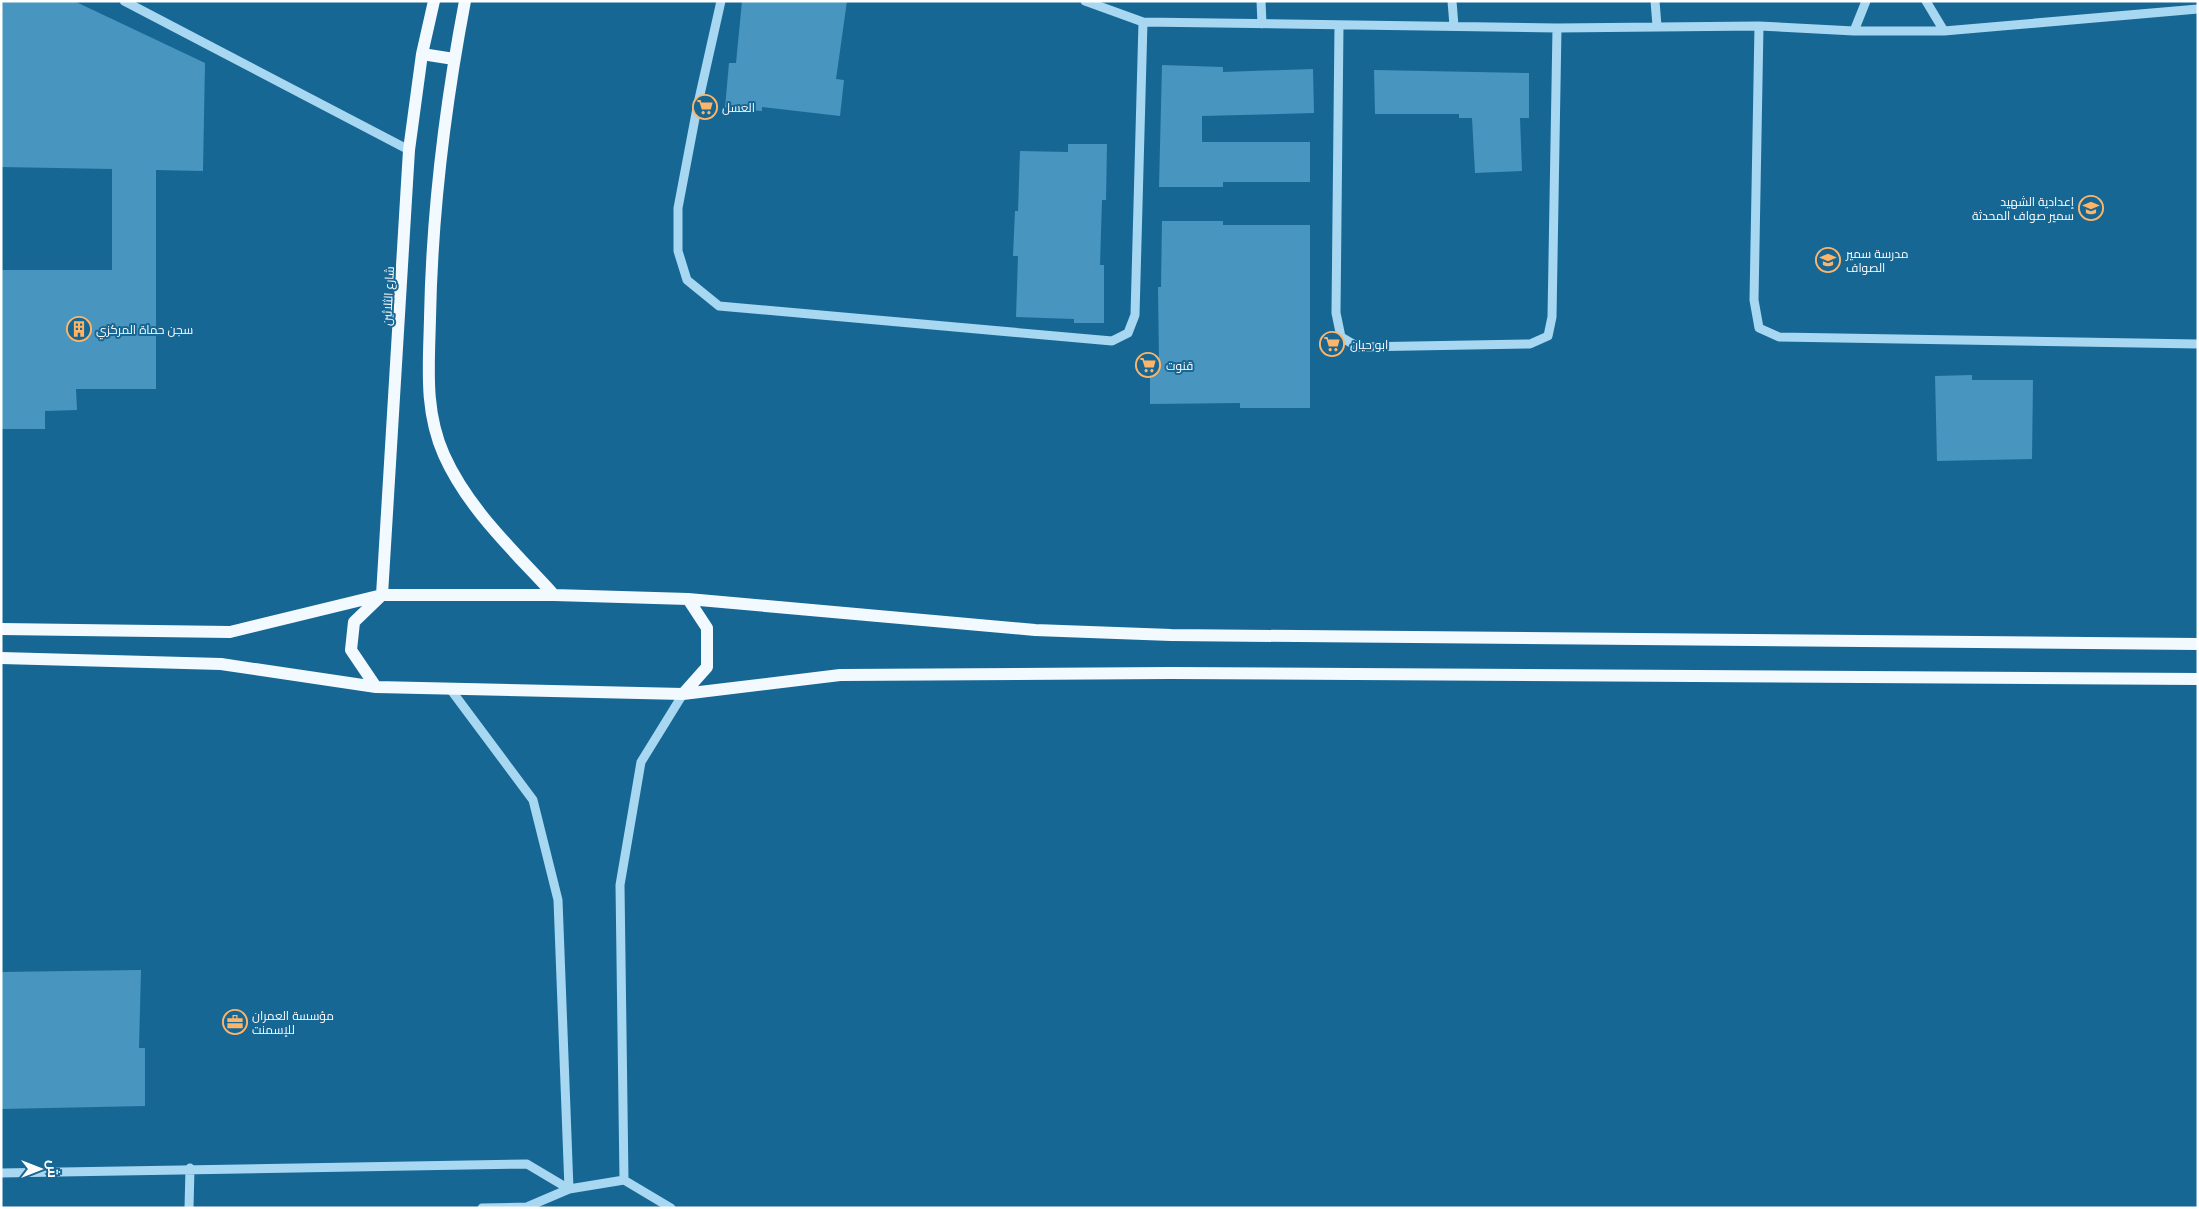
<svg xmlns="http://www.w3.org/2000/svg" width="2199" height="1209" viewBox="0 0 2199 1209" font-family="Lato,Cairo,sans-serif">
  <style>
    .building { fill: #4895bf }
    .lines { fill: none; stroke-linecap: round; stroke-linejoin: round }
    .minor { stroke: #a8d7f1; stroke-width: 9 }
    .major { stroke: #f2f9ff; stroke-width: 12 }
    .labels { text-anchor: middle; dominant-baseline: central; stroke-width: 4; stroke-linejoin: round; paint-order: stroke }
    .poi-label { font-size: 12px; fill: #fff; stroke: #176795; text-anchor: start }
    .street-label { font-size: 12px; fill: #fff; stroke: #176795 }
  </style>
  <rect width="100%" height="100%" fill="#176795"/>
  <path class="building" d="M1,1H74L205,63L203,171L156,170V389H76L77,410L45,411V429H1V270H112V169L1,167Z
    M742,1H847L836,79L844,80L840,116L762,107V111L725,108L729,63H736Z
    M1162,65L1223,67V72L1313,69L1314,113L1202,116V142H1310V182H1223V187H1159Z
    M1374,70L1529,73V118H1520L1522,171L1475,173L1472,118H1459V114H1375Z
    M1068,144H1107L1106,200H1102L1100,265H1104V323H1074V319L1016,317L1018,256H1013L1015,211H1018L1020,151L1068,152Z
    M1162,221H1223V225H1310V408H1240V403L1150,404V360H1159L1158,287H1161Z
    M1972,375V380H2033L2032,459L1937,461L1935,376Z
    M141,970L139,1048H145V1106L1,1109V972Z"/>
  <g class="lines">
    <path class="minor" d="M124,1L409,150
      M721,1L697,108L678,208V251L687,280L719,306L1112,341L1128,333L1135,315L1143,22
      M1085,1L1143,22L1557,28L1759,26L1854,31H1944L2198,9
      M1261,1L1262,24
      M1452,1L1454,26
      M1655,1L1657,26
      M1926,1L1944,31
      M1339,25L1336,313L1341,337L1358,347L1530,344L1548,336L1552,317L1557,28
      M1759,26L1754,300L1759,328L1779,337L2198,344
      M1854,31L1866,1
      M451,690L533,800L558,900L569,1189
      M1,1173L527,1164L569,1189
      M624,1180L620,885L641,762L683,694
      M189,1208L190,1168
      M482,1208L527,1207L569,1189L624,1180L671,1208"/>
    <path class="major" d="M465,1C445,106 432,211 430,318C429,366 424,410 444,455C468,509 515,552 554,595
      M422,54L454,59
      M1,629L230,632L382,595H554L688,599L1035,630L1171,635L2198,644
      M1,658L221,664L376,687L683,694L840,675L1170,673L2198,679
      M376,687L351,650L354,622L382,595L409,150L422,54L434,1
      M683,694L707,667V628L688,599"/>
  </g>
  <defs>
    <symbol id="supermarket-ring" viewBox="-11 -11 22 22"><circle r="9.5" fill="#176795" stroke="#ffb568" stroke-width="1.5"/><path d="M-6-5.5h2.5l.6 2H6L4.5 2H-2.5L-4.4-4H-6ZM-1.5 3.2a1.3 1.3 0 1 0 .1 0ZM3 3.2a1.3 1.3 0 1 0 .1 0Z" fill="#ffb568"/></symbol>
    <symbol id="school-ring" viewBox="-11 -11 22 22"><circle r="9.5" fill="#176795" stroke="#ffb568" stroke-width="1.5"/><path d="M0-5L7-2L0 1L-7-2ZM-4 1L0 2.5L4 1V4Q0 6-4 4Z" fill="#ffb568"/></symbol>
    <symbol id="building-ring" viewBox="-11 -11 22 22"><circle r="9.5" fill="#176795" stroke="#ffb568" stroke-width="1.5"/><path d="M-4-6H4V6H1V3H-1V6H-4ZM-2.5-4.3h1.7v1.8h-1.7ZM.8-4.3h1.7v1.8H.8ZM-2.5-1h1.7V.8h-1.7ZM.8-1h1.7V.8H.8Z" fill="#ffb568"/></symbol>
    <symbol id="office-ring" viewBox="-11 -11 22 22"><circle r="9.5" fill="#176795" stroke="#ffb568" stroke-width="1.5"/><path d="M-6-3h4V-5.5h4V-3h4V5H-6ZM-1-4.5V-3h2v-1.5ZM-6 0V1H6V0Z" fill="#ffb568"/></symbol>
  </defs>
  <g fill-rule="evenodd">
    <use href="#supermarket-ring" x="691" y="93" width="28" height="28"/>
    <use href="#school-ring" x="2077" y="194" width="28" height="28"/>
    <use href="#school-ring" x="1814" y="246" width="28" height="28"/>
    <use href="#building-ring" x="65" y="315" width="28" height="28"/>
    <use href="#supermarket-ring" x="1318" y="330" width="28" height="28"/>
    <use href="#supermarket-ring" x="1134" y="351" width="28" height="28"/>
    <use href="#office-ring" x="221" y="1008" width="28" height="28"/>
  </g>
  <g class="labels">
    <g class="poi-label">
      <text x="722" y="107">العسل</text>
      <text x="2074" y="201" text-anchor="end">إعدادية الشهيد<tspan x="2074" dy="14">سمير صواف المحدثة</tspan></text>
      <text x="1846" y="253">مدرسة سمير<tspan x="1846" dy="14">الصواف</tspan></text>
      <text x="96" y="329">سجن حماة المركزي</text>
      <text x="1350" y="344">ابو حيان</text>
      <text x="1166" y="365">قنوت</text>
      <text x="252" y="1015">مؤسسة العمران<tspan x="252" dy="14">للإسمنت</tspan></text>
    </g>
    <g class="street-label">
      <text transform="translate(388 296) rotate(-87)">شارع الثلاثين</text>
    </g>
  </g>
  <rect width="2199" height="1209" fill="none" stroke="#ffffff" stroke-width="5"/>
  <g transform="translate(40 1169) rotate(90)" stroke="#176795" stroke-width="4" paint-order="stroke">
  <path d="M0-4L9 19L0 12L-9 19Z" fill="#ffffff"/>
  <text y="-8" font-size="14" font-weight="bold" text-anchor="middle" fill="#ffffff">ش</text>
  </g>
</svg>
